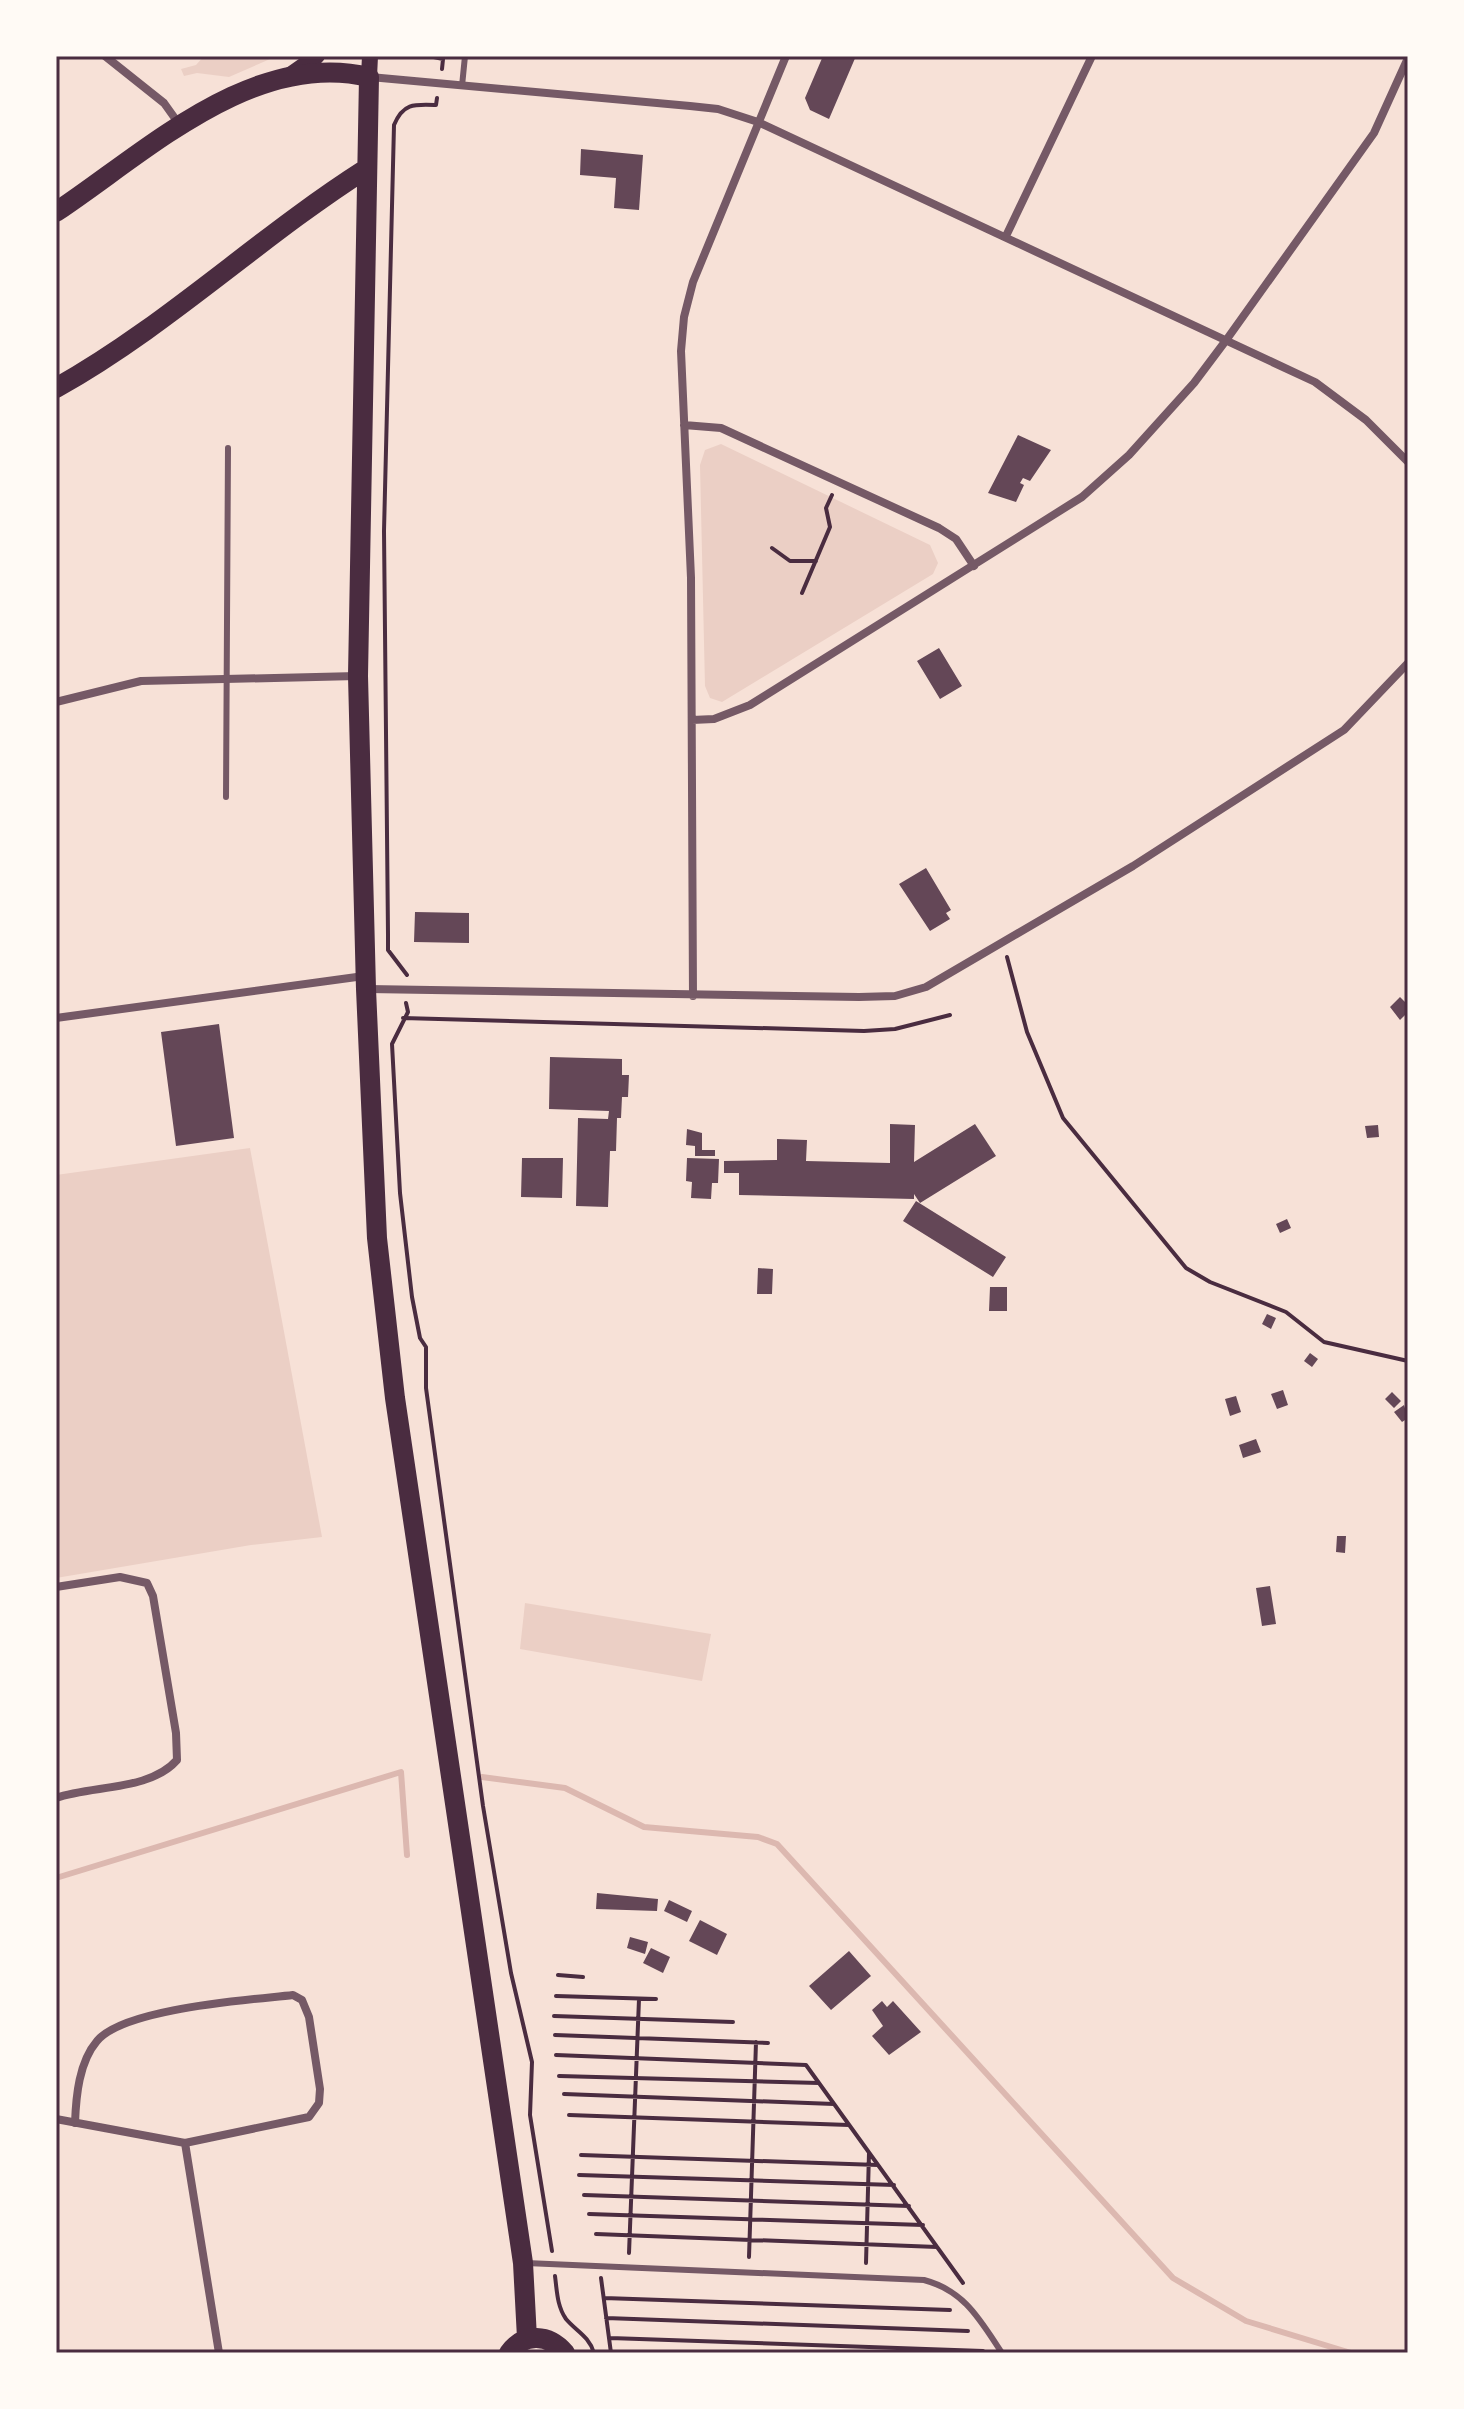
<svg xmlns="http://www.w3.org/2000/svg" width="1464" height="2409" viewBox="0 0 1464 2409" font-family="Lora,serif">
  <style>
    .green { fill: #ebcfc5 }
    .lines { fill: none; stroke-linecap: round; stroke-linejoin: round }
    .stream { stroke: #dcb8b0; stroke-width: 6 }
    .building { fill: #644757 }
    .path { stroke: #4a2c40; stroke-width: 4 }
    .service { stroke: #755966; stroke-width: 6 }
    .minor { stroke: #755966; stroke-width: 8 }
    .secondary { stroke: #4a2c40; stroke-width: 16 }
    .primary { stroke: #4a2c40; stroke-width: 20 }
    .neatline { fill: none; stroke: #4a2c40; stroke-width: 3 }
  </style>
  <rect width="100%" height="100%" fill="#f7e1d7"/>
  <path class="green" d="M204,56H277L229,77L197,73L184,76L181,69L196,65Z
    M721,444L930,545L938,563L933,574L722,702L710,698L705,686L700,465L705,450Z
    M250,1148L322,1537L251,1545L56,1578V1175Z
    M525,1603L711,1634L702,1681L520,1649Z"/>
  <g class="lines">
    <path class="stream" d="M482,1777L565,1788L644,1827L758,1837L777,1844L1173,2278L1246,2321L1351,2353
      M56,1878L401,1772L407,1855"/>
  </g>
  <path class="building" d="M823,56H856L829,119L810,110L805,98Z
    M581,149L643,155L639,210L614,208L616,178L580,175Z
    M1018,435L1051,450L1030,481L1023,478L1020,483L1024,485L1016,502L988,493Z
    M939,648L962,686L940,699L917,661Z
    M926,868L951,910L946,913L950,919L930,931L899,884Z
    M415,912L469,913V943L414,942Z
    M1400,997L1408,1005V1012L1400,1020L1390,1007Z
    M219,1024L234,1138L176,1146L161,1032Z
    M550,1057L622,1059V1075H629L628,1097H622L621,1118H617L616,1151H610L608,1207L576,1206L578,1118L608,1119L609,1111L549,1109Z
    M890,1124L915,1125L914,1162L975,1124L996,1156L920,1203L914,1194V1199L739,1195V1173H724V1161L777,1160V1139L807,1140L806,1161L890,1163Z
    M1378,1125L1379,1137L1367,1138L1365,1126Z
    M687,1129L702,1133V1150H715V1156H695V1146L686,1145Z
    M522,1158H563L562,1198L521,1197Z
    M687,1158L719,1159L718,1183H712L711,1199L691,1198L692,1182L686,1181Z
    M916,1201L1006,1257L993,1277L903,1221Z
    M1287,1219L1291,1228L1280,1233L1276,1224Z
    M758,1268L773,1269L772,1294H757Z
    M990,1287H1007V1311H989Z
    M1267,1314L1276,1318L1271,1329L1262,1324Z
    M1310,1353L1318,1359L1312,1367L1304,1361Z
    M1283,1390L1288,1405L1277,1409L1271,1394Z
    M1392,1392L1401,1401L1394,1408L1385,1399Z
    M1236,1396L1241,1412L1230,1416L1225,1399Z
    M1404,1405L1408,1418L1402,1422L1394,1412Z
    M1256,1439L1261,1452L1243,1458L1239,1445Z
    M1337,1536H1346L1345,1553L1336,1552Z
    M1270,1586L1276,1624L1262,1626L1256,1588Z
    M597,1893L658,1899L657,1911L596,1909Z
    M669,1900L692,1911L687,1922L664,1911Z
    M700,1920L727,1934L717,1955L689,1941Z
    M630,1937L648,1942L645,1954L627,1948Z
    M651,1948L670,1957L663,1973L643,1963Z
    M849,1951L871,1976L831,2010L809,1986Z
    M882,2001L887,2007L893,2001L921,2032L889,2055L872,2036L883,2026L872,2010Z"/>
  <g class="lines">
    <path class="path" d="M429,56L443,59L442,69
      M772,548L790,561H816
      M802,593L830,527L826,508L832,495
      M1007,957L1027,1032L1063,1118L1186,1268L1210,1282L1286,1312L1324,1342L1408,1361
      M407,975L388,950V934L384,531L394,125C403,103 414,104 436,105L437,98
      M406,1003L408,1012L392,1044L400,1193L412,1297L420,1338L426,1347V1388L483,1806L511,1973L532,2062L530,2115L552,2251
      M403,1018L864,1031L895,1029L950,1015
      M558,1975L583,1977
      M556,1996L656,1999
      M554,2016L733,2022
      M555,2035L768,2043
      M556,2055L806,2065L963,2283
      M559,2076L819,2083
      M564,2094L834,2104
      M569,2115L849,2125
      M581,2155L878,2165
      M579,2175L894,2185
      M584,2195L909,2206
      M589,2214L923,2225
      M596,2234L937,2247
      M629,2253L639,1999
      M749,2257L756,2042
      M866,2263L869,2153
      M555,2276C557,2291 557,2306 566,2319C576,2331 589,2336 594,2353
      M601,2278L611,2353
      M604,2298L950,2310
      M606,2318L968,2331
      M610,2338L983,2351"/>
    <path class="service" d="M462,86L465,56
      M226,797L228,448
      M526,2263L924,2280C965,2291 980,2320 1002,2353"/>
    <path class="minor" d="M105,56L164,103L179,124
      M370,77L690,106L718,109L758,122L1315,382L1366,420L1408,462
      M1006,236L1092,56
      M684,425L721,428L939,528L956,539L974,566
      M56,702L141,681L357,676
      M692,720L714,719L750,705L1082,497L1129,455L1194,383L1227,339L1374,133L1408,58
      M368,989L859,997L895,996L926,987L1133,866L1344,730L1408,663
      M693,996L691,578L681,351L684,317L693,282L786,56
      M56,1018L364,976
      M56,1587L120,1577L147,1583L153,1596L176,1733L177,1760C150,1791 93,1785 56,1798
      M56,2119L185,2143L309,2117L319,2103L320,2089L309,2017L302,2000L293,1995C250,2000 124,2008 97,2041C79,2062 76,2096 75,2123
      M185,2143L219,2353"/>
    <path class="secondary" d="M290,75L317,56
      M369,77L370,56"/>
    <path class="primary" d="M56,212C145,153 253,49 369,77L358,676L366,989L377,1238L395,1398L523,2263L527,2338
      M56,388C167,326 259,237 366,169
      M509,2353C524,2332 549,2334 565,2353"/>
  </g>
  <rect width="1464" height="2409" fill="none" stroke="#fffaf5" stroke-width="116"/>
  <rect x="58" y="58" width="1348" height="2293" class="neatline"/>
</svg>
